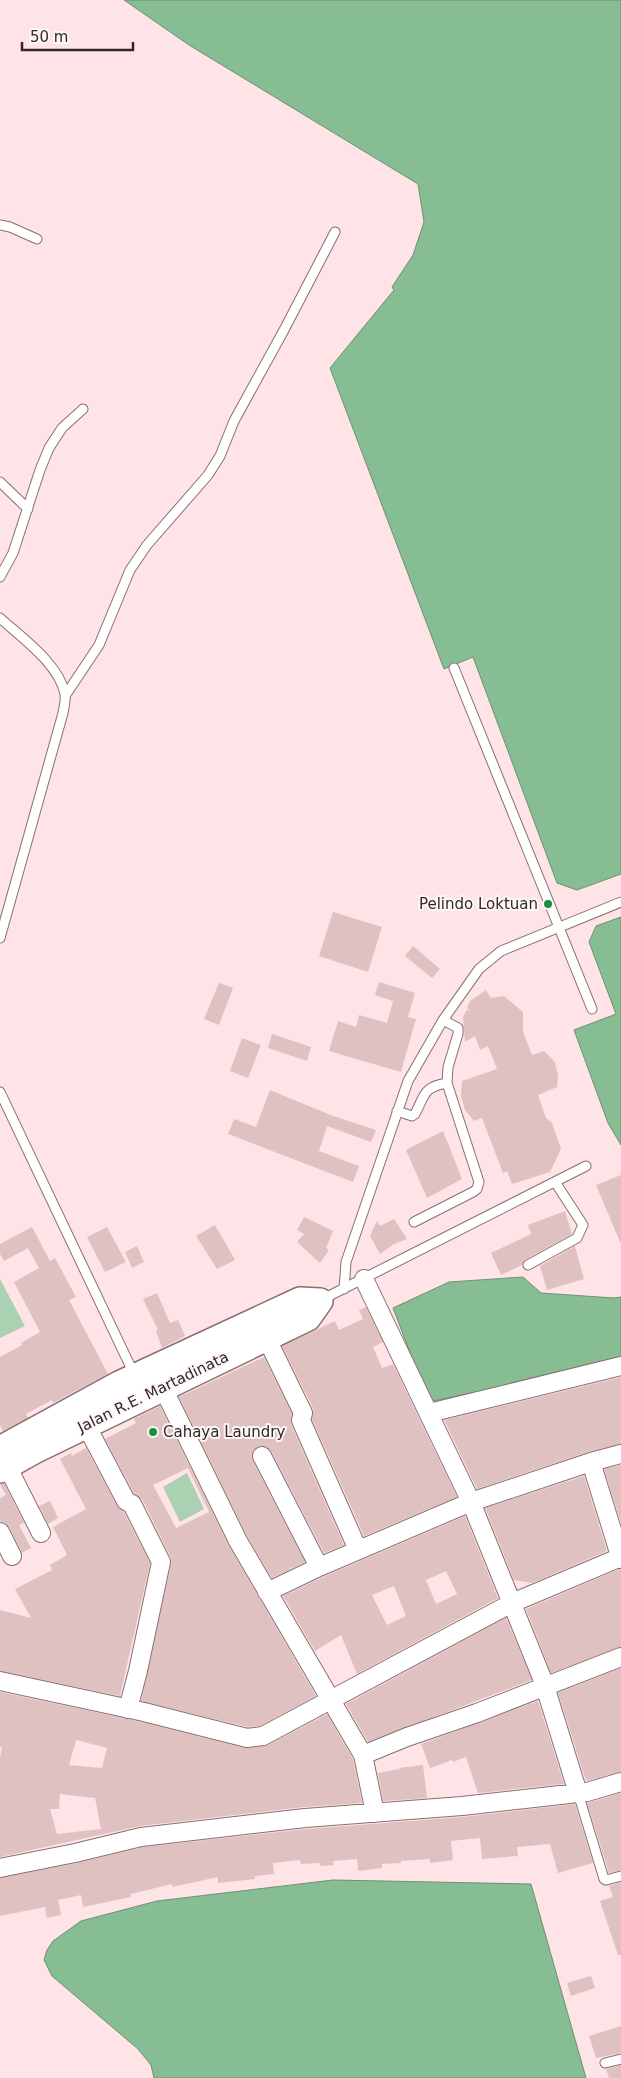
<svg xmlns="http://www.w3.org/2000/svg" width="621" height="2078" viewBox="0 0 621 2078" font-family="'DejaVu Sans',sans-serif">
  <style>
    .green { fill: #aad2b2 }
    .water { fill: #87bd93; stroke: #6e9073 }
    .building { fill: #dfc1c2; fill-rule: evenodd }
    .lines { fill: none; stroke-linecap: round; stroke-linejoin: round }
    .lane-casing { stroke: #8a6e70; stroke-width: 11 }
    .street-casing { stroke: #8a6e70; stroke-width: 20 }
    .secondary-casing { stroke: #8a6e70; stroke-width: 28 }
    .lane { stroke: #fff; stroke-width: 9 }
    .street { stroke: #fff; stroke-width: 18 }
    .secondary { stroke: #fff; stroke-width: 25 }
    .poi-dot { fill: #1b8e48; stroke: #fef7f7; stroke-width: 2 }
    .labels { text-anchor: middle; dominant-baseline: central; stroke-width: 4; stroke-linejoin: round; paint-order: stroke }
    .poi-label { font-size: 15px; fill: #332727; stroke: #fef7f7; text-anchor: end }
    .street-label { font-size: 15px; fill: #332727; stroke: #fef7f7 }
  </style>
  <rect width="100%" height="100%" fill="#fee4e6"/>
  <path class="green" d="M0,1279L25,1326L0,1338Z
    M187,1473L204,1509L180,1522L163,1487Z"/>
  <path class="water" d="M124,0H621V874L577,890L557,883L473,657L444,669L330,368L394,290L392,287L413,255L424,222L418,184L189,45Z
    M621,917V1145L608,1123L574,1030L616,1014L589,942L596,926Z
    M523,1277L541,1293L614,1298L621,1297V1361L429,1402L393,1308L449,1282Z
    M333,1880L531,1884L586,2078H154L151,2065L138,2049L52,1976L44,1960L47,1950L53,1941L81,1921L157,1901Z"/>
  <path class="building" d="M333,912L382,927L368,972L319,956Z
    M413,946L440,969L432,978L405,956Z
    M379,982L415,993L408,1017L416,1019L401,1072L329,1051L338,1021L356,1027L359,1015L387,1023L393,1001L375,995Z
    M219,983L233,988L219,1025L204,1019Z
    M486,990L491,998L504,996L523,1012V1032L532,1055L544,1051L555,1062L558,1075L557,1087L538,1095L546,1118L552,1123L561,1149L550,1172L512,1184L507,1171L503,1173L482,1118L474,1121L465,1110L461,1096L462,1081L497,1069L488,1046L480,1050L475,1036L465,1042L463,1018L466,1010L470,1011L467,1008L470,1001Z
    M272,1034L311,1047L307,1061L268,1048Z
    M242,1038L261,1045L248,1078L230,1071Z
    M270,1090L333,1116L376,1130L371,1142L327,1126L319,1151L359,1166L353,1182L228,1134L234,1119L256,1127Z
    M443,1131L462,1179L427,1198L406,1150Z
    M621,1175V1244L596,1185Z
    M565,1211L572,1234L525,1260L522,1265L501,1275L491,1253L531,1234L528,1225Z
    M304,1217L333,1231L326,1248L329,1250L320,1263L297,1242L304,1234L297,1230Z
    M394,1219L407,1239L394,1244L380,1254L370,1236L377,1221L380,1226Z
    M215,1225L235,1260L217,1269L196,1236Z
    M32,1227L50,1261L55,1258L76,1297L69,1300L108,1374L53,1403L52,1400L26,1414L28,1418L3,1431L0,1425V1357L22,1345L21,1343L40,1332L14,1282L39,1268L28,1248L4,1261L0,1254V1244Z
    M107,1227L126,1262L105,1272L87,1237Z
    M137,1246L144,1262L132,1268L125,1252Z
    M575,1246L584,1279L547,1290L540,1266Z
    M157,1293L170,1323L178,1320L185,1336L162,1348L156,1331L158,1330L143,1299Z
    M366,1307L383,1342L373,1347L382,1368L393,1364L457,1497L364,1536L312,1419L313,1408L282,1346L335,1321L339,1330L363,1319L359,1310Z
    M264,1357L292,1414L291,1423L293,1429L344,1545L324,1553L271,1451L267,1447L258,1446L253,1451V1461L305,1562L272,1578L247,1536L179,1397Z
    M621,1377V1444L588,1452L477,1489L444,1420Z
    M160,1406L229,1546L316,1696L260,1726L248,1727L141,1701L171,1564V1558L142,1499L134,1493L105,1439L136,1423L134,1419ZM188,1468L209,1512L176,1528L153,1485Z
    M86,1448L117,1506L124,1512L150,1563L120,1696L0,1671V1610L31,1618L15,1589L52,1570L50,1565L67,1555L53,1527L86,1509L60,1459L71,1453L72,1456Z
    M621,1465V1523L604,1469Z
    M584,1476L607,1551L532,1583L514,1580L485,1508Z
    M4,1483L24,1523L19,1525L31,1548L22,1553L9,1527L5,1523L0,1521V1498L6,1495L0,1485Z
    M50,1501L58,1518L48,1524L39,1506Z
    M465,1516L498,1598L357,1674L341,1635L315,1651L283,1596L323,1577ZM446,1571L457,1594L436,1604L426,1580ZM394,1586L406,1616L387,1625L372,1595Z
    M619,1569H621V1647L551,1673L526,1609Z
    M506,1618L532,1680L368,1742L346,1704Z
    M621,1668V1772L586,1781L558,1693Z
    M0,1692L142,1722L245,1748L268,1745L327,1714L353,1759L362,1803L304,1807L140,1826L0,1857V1758L2,1747H0ZM76,1740L107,1748L102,1768L69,1765ZM60,1794L95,1798L101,1829L57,1834L50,1809H59Z
    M538,1701L564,1784L478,1793L466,1757L453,1762L452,1760L430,1768L421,1744Z
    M423,1765L427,1798L383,1801L378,1773L400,1769L399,1768Z
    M621,1793V1870L609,1873L587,1803Z
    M575,1804L593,1863L558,1873L550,1844L517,1847L518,1856L482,1859L480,1838L451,1841L453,1860L430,1863V1859L401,1861V1863L382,1864V1868L358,1871L357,1859L333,1861L334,1865L320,1866V1863L301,1864L300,1860L273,1863L274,1874L255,1876V1879L218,1883V1877L172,1887V1884L131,1894V1897L83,1907L81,1895L58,1900L61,1915L47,1918L45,1907L0,1916V1878L77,1863L143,1847L306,1829L463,1817Z
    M621,1882V1955H618L600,1901L613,1897L609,1886Z
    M591,1976L595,1988L571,1996L567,1983Z
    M621,2026V2053L596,2058L589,2036Z
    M621,2065V2078H609L606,2069Z"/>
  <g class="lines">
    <defs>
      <path id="lane" d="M0,225L10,227L37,239
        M0,482L28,509
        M0,577L13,553L40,470L49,448L62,428L83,409
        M0,618C22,638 59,664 65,694C66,700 64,707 63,713L0,938
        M454,668L592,1009
        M65,696L99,645L130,570L147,545L208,475L220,456L234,421L284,330L335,232
        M443,1020L458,1028V1034L448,1067L447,1083
        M0,1092L134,1374
        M397,1111L412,1116L415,1114C425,1095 423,1087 447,1083L479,1182L477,1189L473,1192L414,1222
        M528,1265L577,1238L583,1225L555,1182
        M344,1289L346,1262L408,1081L443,1020L479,969L501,951L621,902
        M321,1300L586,1166
        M578,1793L604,1879L606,1880L621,1876
        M605,2063L621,2059"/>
      <path id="street" d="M364,1279L471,1502L544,1683L578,1793
        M266,1337L303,1413L301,1420L303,1425L358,1550
        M163,1388L238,1541L363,1755L375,1813
        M429,1413L621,1366
        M86,1425L126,1501L132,1504L161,1562L138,1671L128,1709
        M262,1456L319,1567
        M591,1462L621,1559
        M7,1466L41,1533
        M0,1532L12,1556
        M267,1592L319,1567L471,1502L591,1462L621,1454
        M0,1681L144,1712L247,1738L263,1736L512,1603L621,1557
        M363,1755L407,1737L477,1713L621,1657
        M0,1868L75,1853L141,1837L305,1818L462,1806L587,1792L621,1782"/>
      <path id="secondary" d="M0,1449L119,1384L300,1300L320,1301
        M0,1470L34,1451L308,1318L320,1301"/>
    </defs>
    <use href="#lane" class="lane-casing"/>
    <use href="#street" class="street-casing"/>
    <use href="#secondary" class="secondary-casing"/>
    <use href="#lane" class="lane"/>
    <use href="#street" class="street"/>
    <use href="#secondary" class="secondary"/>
  </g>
  <g class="poi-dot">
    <circle cx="548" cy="904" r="5"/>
    <circle cx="153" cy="1432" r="5"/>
  </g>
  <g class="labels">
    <g class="poi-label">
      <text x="538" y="904">Pelindo Loktuan</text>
      <text x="163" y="1432" text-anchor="start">Cahaya Laundry</text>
    </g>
    <g class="street-label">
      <text transform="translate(153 1392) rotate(-26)">Jalan R.E. Martadinata</text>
    </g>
  </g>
  <path d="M22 42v8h111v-8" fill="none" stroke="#332727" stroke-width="2.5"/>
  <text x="30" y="42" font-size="15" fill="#332727" stroke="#fef7f7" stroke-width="4" paint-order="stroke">50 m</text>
</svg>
